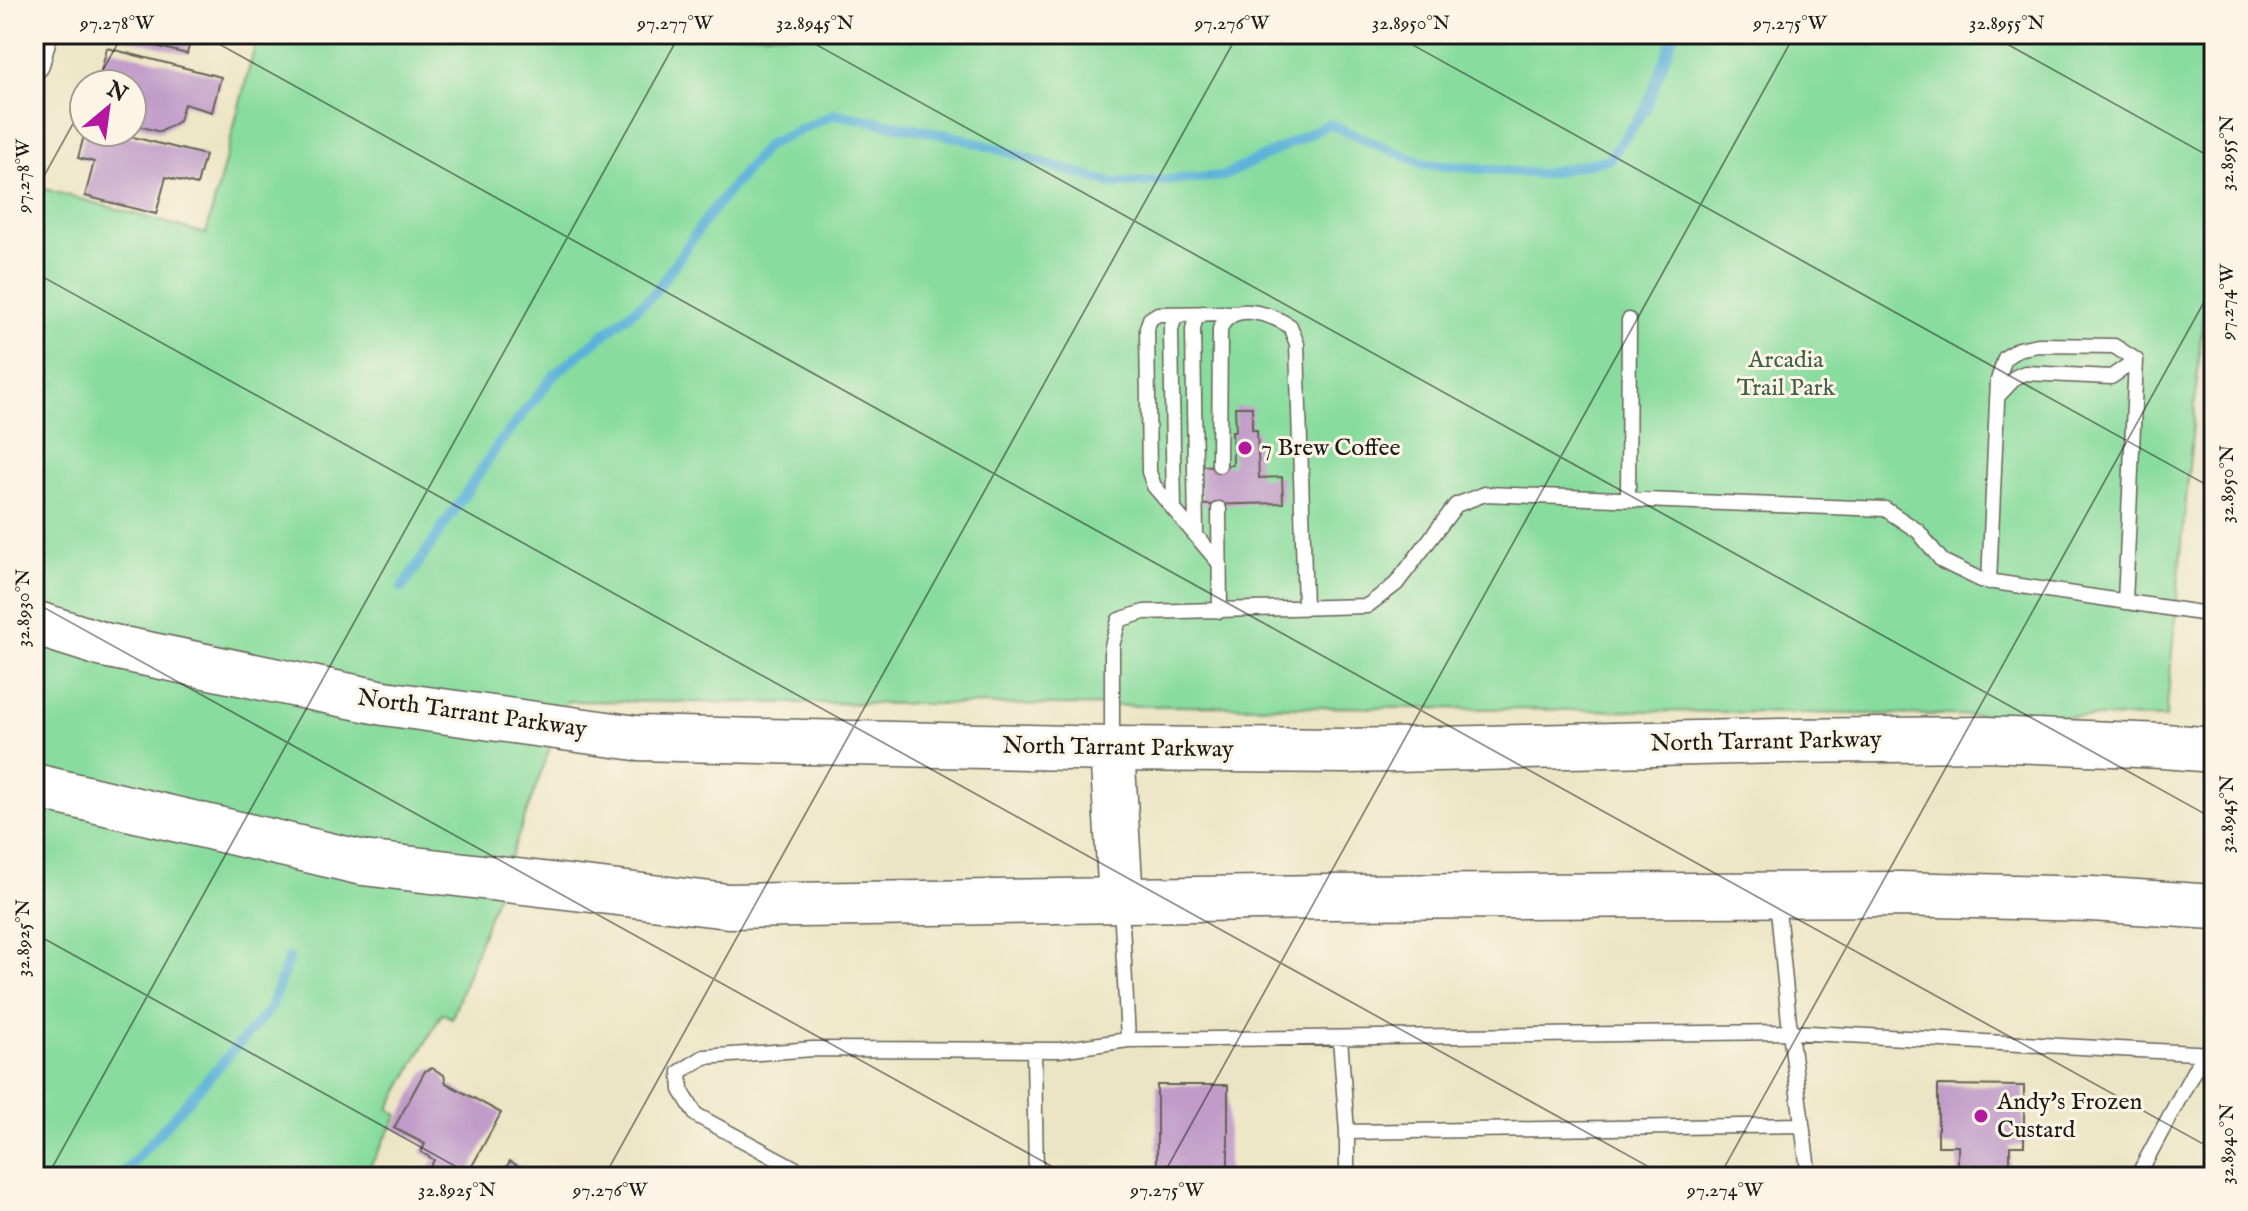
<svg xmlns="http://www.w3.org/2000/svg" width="2248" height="1211" viewBox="0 0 2248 1211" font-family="'IM FELL English',serif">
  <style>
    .park { fill: #88dc9e; stroke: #527c5d; stroke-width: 2 }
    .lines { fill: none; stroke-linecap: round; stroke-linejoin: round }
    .stream { stroke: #5cb3d9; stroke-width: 10 }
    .building { fill: #c19cc9 }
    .service-casing { stroke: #656257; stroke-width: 17 }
    .minor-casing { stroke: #656257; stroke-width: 33 }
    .primary-casing { stroke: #656257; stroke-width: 47 }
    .service { stroke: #fff; stroke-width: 14 }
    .minor { stroke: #fff; stroke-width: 30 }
    .primary { stroke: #fff; stroke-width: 44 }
    .ticks { fill: none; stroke: #1c1c1c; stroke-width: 2; stroke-opacity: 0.45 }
    .poi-dot { fill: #b5179e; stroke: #fcf5e5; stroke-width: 3 }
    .labels { text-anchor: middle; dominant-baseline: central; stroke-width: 6; stroke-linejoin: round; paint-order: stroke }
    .park-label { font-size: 24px; fill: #425f4a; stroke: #fcf5e5 }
    .poi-label { font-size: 24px; fill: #1c1c1c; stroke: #fcf5e5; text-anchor: start }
    .street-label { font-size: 24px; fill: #1c1c1c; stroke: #fcf5e5 }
    .neatline { fill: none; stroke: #1c1c1c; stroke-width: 3 }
    .ticks-label { font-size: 20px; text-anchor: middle; fill: #1c1c1c }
  </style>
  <rect width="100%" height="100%" fill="#fcf5e5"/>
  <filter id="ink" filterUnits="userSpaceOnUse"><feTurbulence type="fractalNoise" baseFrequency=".0125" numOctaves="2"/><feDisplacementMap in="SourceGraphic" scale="16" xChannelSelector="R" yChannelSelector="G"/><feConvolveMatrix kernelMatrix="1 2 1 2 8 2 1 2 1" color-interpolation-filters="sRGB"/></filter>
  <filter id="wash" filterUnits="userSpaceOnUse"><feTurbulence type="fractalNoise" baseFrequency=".006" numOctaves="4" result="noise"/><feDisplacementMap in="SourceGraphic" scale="32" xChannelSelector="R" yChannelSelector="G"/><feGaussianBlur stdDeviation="1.8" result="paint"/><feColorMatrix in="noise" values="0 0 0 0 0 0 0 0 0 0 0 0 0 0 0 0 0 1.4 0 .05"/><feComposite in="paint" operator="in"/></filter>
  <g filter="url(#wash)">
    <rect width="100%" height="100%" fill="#ece5c5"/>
    <path class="park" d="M258,34H2214V261H2208L2166,718L1425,708L567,701L452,1018L442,1013L389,1109L398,1115L364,1177H34V186L206,234Z"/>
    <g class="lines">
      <path class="stream" d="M402,588L498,445L555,374L653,295L708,216L767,145L835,114L957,137L1114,184L1224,176L1329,124L1424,164L1541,174L1609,159L1646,108L1674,34
        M120,1177L270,1009L289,958"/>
    </g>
    <g id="blocks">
      <path class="building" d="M108,34H192L187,54Z
        M107,48L221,77L212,112L184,104L179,121L160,132L132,124V84L98,83Z
        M85,132H113L205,155L197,185L166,177L156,214L85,196L94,162L78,158Z
        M1235,407H1252V430H1257L1259,478L1282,477L1283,503L1202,505L1200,466L1233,465L1232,431H1236Z
        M432,1068L444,1075L446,1083L501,1113L466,1177H432L426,1174L434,1160L421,1152L425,1144L394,1128L425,1071Z
        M1157,1085H1228V1177H1157Z
        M1938,1085L2024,1086V1146H2010V1177H1958V1146H1938Z
        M510,1161L532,1174L542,1169L556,1177H501Z"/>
    </g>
  </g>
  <g filter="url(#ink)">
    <use href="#blocks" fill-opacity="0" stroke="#656257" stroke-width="2"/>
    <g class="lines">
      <defs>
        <path id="service" d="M1997,397L2016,377L2025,373L2111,377L2136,360
          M1219,465L1220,329C1232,300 1270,314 1290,326L1297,344L1305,606
          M1628,499L1629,320
          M1174,509L1171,330L1174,319L1182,314
          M1219,509L1220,611
          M1196,536L1193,330L1195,320L1204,313
          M1220,564L1154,486L1149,472L1147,328L1150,319L1158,314L1234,313
          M1989,582L1998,380L2005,358L2018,349L2038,345L2114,346L2136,360
          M2125,602L2136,360
          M1112,745V646L1119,620L1144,612L1367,606L1396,584L1456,505L1485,494L1885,509L1918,531L1942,561L1981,580L2214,615
          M1121,904L1128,1040L1790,1032L1777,900
          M1340,1038L1347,1132V1177
          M1034,1051L1036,1177
          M1347,1132L1802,1125
          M811,1177L696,1115L681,1090L680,1072L704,1057L813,1049L1059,1050L1128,1040
          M1809,1177L1790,1032L2214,1054
          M2137,1177L2203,1054"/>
        <path id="minor" d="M34,64L42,34"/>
        <path id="primary" d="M34,623L104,645L384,703L636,738L1112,749L1348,751L1782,741L1986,739L2164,746L2214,750
          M1112,749L1121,900
          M34,786L363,863L728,906L1325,897L1898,894L2091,899L2214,907"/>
      </defs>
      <use href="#service" class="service-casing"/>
      <use href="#minor" class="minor-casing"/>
      <use href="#primary" class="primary-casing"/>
      <use href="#service" class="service"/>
      <use href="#minor" class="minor"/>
      <use href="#primary" class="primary"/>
    </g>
  </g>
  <path class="ticks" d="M201,34L2214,1150M797,34L2214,819M1393,34L2214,489M1989,34L2214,159M95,84L123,34M34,194L84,104M34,272L1667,1177M34,602L1071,1177M34,933L475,1177M47,1177L680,34M604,1177L1238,34M1162,1177L1795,34M1719,1177L2214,284"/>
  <g class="poi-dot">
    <circle cx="1245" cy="448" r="8"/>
    <circle cx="1981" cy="1116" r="8"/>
  </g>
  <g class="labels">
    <g class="park-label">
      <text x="1786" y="360">Arcadia<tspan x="1786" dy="28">Trail Park</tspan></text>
    </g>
    <g class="poi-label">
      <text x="1261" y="448">7 Brew Coffee</text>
      <text x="1997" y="1102">Andy's Frozen<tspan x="1997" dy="28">Custard</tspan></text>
    </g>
    <g class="street-label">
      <text transform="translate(472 714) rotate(8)">North Tarrant Parkway</text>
      <text transform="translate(1766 742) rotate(-1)">North Tarrant Parkway</text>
      <text transform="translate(1118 748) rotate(1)">North Tarrant Parkway</text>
    </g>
  </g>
  <rect width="2248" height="1211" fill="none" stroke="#fcf5e5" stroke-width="88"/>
  <g transform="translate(108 108) rotate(29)"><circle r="38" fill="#fcf5e5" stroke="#a29e95" stroke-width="2"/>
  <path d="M0-6L14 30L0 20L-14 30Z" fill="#b5179e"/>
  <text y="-12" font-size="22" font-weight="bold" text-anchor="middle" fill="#1c1c1c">N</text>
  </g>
  <rect x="44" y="44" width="2160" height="1123" class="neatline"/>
  <g class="ticks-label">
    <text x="117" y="29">97.278°W</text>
    <text x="675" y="29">97.277°W</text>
    <text x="815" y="29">32.8945°N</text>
    <text x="1232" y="29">97.276°W</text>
    <text x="1411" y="29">32.8950°N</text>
    <text x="1790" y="29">97.275°W</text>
    <text x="2007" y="29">32.8955°N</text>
    <text transform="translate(2226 153) rotate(-90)" y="7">32.8955°N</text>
    <text transform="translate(22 176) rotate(-90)" y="7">97.278°W</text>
    <text transform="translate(2226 302) rotate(-90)" y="7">97.274°W</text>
    <text transform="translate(2226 484) rotate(-90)" y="7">32.8950°N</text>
    <text transform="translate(22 608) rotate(-90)" y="7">32.8930°N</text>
    <text transform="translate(2226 814) rotate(-90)" y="7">32.8945°N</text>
    <text transform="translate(22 938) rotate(-90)" y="7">32.8925°N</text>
    <text transform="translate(2226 1144) rotate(-90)" y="7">32.8940°N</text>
    <text x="457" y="1196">32.8925°N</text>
    <text x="610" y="1196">97.276°W</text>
    <text x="1167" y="1196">97.275°W</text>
    <text x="1725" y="1196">97.274°W</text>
  </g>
</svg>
